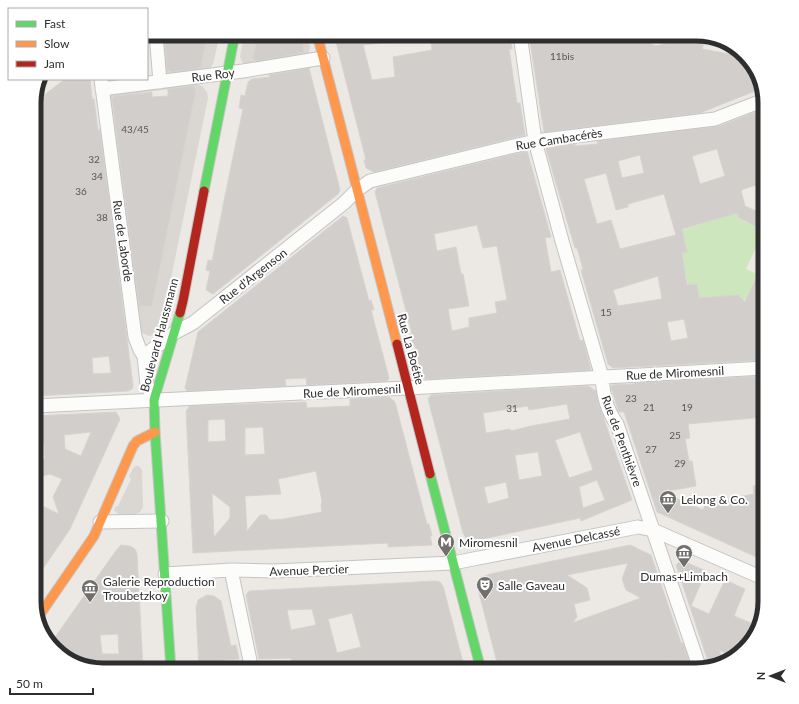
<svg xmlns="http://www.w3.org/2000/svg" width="799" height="704" viewBox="0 0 799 704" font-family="Lato,sans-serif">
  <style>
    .green { fill: #cee6be }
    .plaza { fill: #dad6d2; fill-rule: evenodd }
    .building { fill: #d1cecb; stroke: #d7d4d0; fill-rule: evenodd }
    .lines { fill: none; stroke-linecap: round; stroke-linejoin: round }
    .street-casing { stroke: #c5c4c5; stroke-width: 15 }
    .fast-casing { stroke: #c5c4c5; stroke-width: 11 }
    .slow-casing { stroke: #c5c4c5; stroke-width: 11 }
    .jam-casing { stroke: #c5c4c5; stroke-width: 11 }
    .street { stroke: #fcfcfb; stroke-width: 13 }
    .fast { stroke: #63d668; stroke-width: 9 }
    .slow { stroke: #ff974d; stroke-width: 9 }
    .jam { stroke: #b3261e; stroke-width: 9 }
    .labels { text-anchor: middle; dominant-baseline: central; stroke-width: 4; stroke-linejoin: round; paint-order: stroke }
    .number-label { font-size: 10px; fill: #585857 }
    .street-label { font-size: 12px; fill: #2e2e2e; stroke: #fff }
    .poi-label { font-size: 12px; fill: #2e2e2e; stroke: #fff; text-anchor: start }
    .rim { fill: none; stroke: #2e2e2e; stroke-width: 5 }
  </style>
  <rect width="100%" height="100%" fill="#ece8e4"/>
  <path class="green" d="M737,213L739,219L765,231V247L758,243L746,269L757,274L752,285L755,287L750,300H743L738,295L699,298L697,284L688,285L681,253L687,252L684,236L678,231Z"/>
  <path class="plaza" d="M162,34H165L167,69L171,73L197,69L201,66L207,34H220L213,64L209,69L167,74L165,72Z
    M244,34H255L253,43L256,44L253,58L256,62L301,56L304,52L301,34H306L310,47L309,53L305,57L302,58L246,65L242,62L240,57Z
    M194,83L202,86L207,92L208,98L161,327L156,334L149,336L144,334L140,331L109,97L112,94ZM192,86L196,90L152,306H139L111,101L115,96Z
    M136,466H139L142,470L143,507L140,512L135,514H118L114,510L115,507L118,506L131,479L129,476L134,467Z"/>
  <path class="building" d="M165,34H207L201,66L198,69L171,72L167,69Z
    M255,34H301L304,52L303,53L256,61L253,58L256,44L253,43Z
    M334,34H406L407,40L363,45L372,80L395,77L393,57L432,50L430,34H510L512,49H509L517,103H520L525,135L374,172L366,168L364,160H366Z
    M529,34H646L651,44L656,46L666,43L668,41L670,34H696L706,36L702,49L746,57L760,77L761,83L760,89L700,113L544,132Z
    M309,68L340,190L338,194L213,294L206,290L210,271L206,270L208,260L212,261L229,176L243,109L239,108L241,95L245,96L248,82L252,79L270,77L269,75Z
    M65,79H90L92,99H94L98,130H100L133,385L132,389L128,391L34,396V103ZM109,356L111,373L93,374L92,358Z
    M192,86L196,90L152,306H139L112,100L115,96L152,92V97L168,96V89Z
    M765,108V182L741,190L745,206L765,215V231L739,218L737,213L682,229L687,252L682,253L687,285L697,284L699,298L738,295L745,302L765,258V327L763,328L765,338V360L613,368L608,364L581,270L583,269L577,248H575L546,149L547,148L575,144V146L598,144L597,141L720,126ZM717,149L725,176L700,184L692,156ZM640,155L644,173L622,178L618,161ZM606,173L616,210L628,207V204L664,194L676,235L620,249L611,220L597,224L584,179ZM658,276L662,299L618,306L613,290ZM684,319L688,338L671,341L667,322Z
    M527,151L551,237L545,238L551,272L560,270L580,341L583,340L591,370L426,379L422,377L415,346L412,347L409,335L412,334L375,192L377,188ZM477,225L483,248L497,246L507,300L495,302L497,313L469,318V327L452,331L448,309L469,306L463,274H461L456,247L437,251L434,234Z
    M343,216L347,218L369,301L371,300L374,310H371L389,378L387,381L307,385L306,378L285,379L286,386L187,391L185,388L198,332Z
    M765,376V417L688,424L690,438L685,439L689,461H692L696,486L662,492L703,510L706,503L754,494L753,486L765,485V561L657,512L624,412H619L618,410L611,387L612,385L635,384L634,383Z
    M588,386L596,391L599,405L632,500L581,521L580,518L474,541L466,538L463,533L428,399L431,395ZM567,404L570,419L531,426L511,431L510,429L486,433L483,413L528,406L529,410ZM580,432L593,470L569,478L555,440ZM538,452L542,476L519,480L515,455ZM597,480L605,500L583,508L579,487ZM506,482L509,498L488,504L484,487Z
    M389,397L395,402L427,524H429L432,536H430L432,545L388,547V543L193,553L186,411L190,406L306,402L307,408L350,406V399ZM225,419L226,441L208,442V420ZM263,427L265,454L245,455V428ZM316,471L322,501L321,506L322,512L284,519L270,520L266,515H260L247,531L245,496L281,494L278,479ZM212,493L230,507V518L214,537Z
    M116,412L120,419L70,529L34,582V502L59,514L53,497L62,479L50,474L42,476L34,494V460L45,459L44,442L34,443V416ZM91,432L81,456L65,449L64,435Z
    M121,545L130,546L135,549L137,554L143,670H103L77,665L54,650L51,643L115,552ZM118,634L119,654H102L100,635Z
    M630,545L651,555L681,643H683L692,670H671L668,660L646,670H499L479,593L477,583L480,578L490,574ZM628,563L622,579L626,590L641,598L572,623L577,617L574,604L590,600L587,588L567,575Z
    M681,560L706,571L691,606L709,614L725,580L745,589L734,616L756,625L745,650L734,657L719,650L724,664L722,665L710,667L676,565Z
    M435,581L440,582L443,586L465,670H292L291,658L259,659L246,595L249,591ZM312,609L316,625L291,630L287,610ZM352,613L361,647L337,653L328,619Z
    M207,595L214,596L221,601L231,646L236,645L239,659L223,660L224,670H199L196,608L198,600Z"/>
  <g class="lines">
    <defs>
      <path id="street" d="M156,34L160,82
        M520,34L535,141L562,241L602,377C603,394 607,411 617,424L700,669
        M101,79L135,337L140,350L144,356L147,385L154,400
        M102,89L243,71L323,58
        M144,356L174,333L193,323L344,203L357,190L370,181L535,141L715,119L764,100
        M34,406L426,387L765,368
        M100,522L162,521
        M231,570L252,670
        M165,574L231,570L274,571L453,563L638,527L653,530L765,579"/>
      <path id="fast" d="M204,191L235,34
        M430,474L481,670
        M171,670L155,432L154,400L180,313"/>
      <path id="slow" d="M317,34L397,344
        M39,616L94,536L133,446L137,441L155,432"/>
      <path id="jam" d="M180,313L183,301L204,191
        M397,344L430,474"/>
    </defs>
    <use href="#street" class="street-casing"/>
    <use href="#fast" class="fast-casing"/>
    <use href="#slow" class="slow-casing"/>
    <use href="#jam" class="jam-casing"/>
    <use href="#street" class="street"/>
    <use href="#fast" class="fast"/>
    <use href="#slow" class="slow"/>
    <use href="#jam" class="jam"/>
  </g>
  <defs>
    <symbol id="museum-pin" viewBox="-11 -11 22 30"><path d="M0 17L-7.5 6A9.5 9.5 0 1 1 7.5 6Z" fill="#706f6e" stroke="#fff"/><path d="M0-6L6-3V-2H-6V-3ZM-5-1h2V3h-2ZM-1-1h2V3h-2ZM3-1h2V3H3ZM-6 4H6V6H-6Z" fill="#fff"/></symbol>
    <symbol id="metro-pin" viewBox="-11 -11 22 30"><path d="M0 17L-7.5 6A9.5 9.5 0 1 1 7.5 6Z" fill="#706f6e" stroke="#fff"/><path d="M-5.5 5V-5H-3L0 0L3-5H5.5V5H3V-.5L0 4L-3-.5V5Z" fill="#fff"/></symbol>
    <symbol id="theatre-pin" viewBox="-11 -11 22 30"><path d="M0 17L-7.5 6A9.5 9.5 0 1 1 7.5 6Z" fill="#706f6e" stroke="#fff"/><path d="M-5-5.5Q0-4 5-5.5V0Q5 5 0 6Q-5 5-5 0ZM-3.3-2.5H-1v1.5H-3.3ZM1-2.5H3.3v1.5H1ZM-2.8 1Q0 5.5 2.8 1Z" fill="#fff"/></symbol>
  </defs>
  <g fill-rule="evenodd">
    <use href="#museum-pin" x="658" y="489" width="20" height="27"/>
    <use href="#metro-pin" x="436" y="532" width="20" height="27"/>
    <use href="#museum-pin" x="674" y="543" width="20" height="27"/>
    <use href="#theatre-pin" x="475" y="575" width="20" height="27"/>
    <use href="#museum-pin" x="80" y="578" width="20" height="27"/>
  </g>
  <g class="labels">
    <g class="number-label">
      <text x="562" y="56">11bis</text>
      <text x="135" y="129">43/45</text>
      <text x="94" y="159">32</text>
      <text x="97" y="176">34</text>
      <text x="81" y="191">36</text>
      <text x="102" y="217">38</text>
      <text x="606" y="312">15</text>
      <text x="631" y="398">23</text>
      <text x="649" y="407">21</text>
      <text x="687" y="407">19</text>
      <text x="512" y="408">31</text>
      <text x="675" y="435">25</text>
      <text x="651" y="449">27</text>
      <text x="680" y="463">29</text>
    </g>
    <g class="street-label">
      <text transform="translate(213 75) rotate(-7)">Rue Roy</text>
      <text transform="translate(559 139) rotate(-9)">Rue Cambacérès</text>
      <text transform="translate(123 241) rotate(82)">Rue de Laborde</text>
      <text transform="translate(253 276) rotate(-38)">Rue d'Argenson</text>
      <text transform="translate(159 335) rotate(-75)">Boulevard Haussmann</text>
      <text transform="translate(411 349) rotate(75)">Rue La Boétie</text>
      <text transform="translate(675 373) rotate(-3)">Rue de Miromesnil</text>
      <text transform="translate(352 391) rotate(-3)">Rue de Miromesnil</text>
      <text transform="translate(622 441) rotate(70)">Rue de Penthièvre</text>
      <text transform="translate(576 539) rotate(-11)">Avenue Delcassé</text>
      <text transform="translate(309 570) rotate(-2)">Avenue Percier</text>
    </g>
    <g class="poi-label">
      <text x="681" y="499">Lelong &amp; Co.</text>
      <text x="459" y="542">Miromesnil</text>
      <text x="684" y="576" text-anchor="middle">Dumas+Limbach</text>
      <text x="103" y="581">Galerie Reproduction<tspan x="103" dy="14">Troubetzkoy</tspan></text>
      <text x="498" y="585">Salle Gaveau</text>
    </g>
  </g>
  <path d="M0 0H799V704H0ZM103 41H696A62 62 0 0 1 758 103V601A62 62 0 0 1 696 663H103A62 62 0 0 1 41 601V103A62 62 0 0 1 103 41Z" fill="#fff" fill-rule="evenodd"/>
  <path class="rim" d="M103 41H696A62 62 0 0 1 758 103V601A62 62 0 0 1 696 663H103A62 62 0 0 1 41 601V103A62 62 0 0 1 103 41Z"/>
  <rect x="8" y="8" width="140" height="72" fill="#ffffff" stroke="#ababab"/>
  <rect x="16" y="21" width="20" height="6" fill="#63d668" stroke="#ababab"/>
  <text x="44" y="28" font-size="12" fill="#2e2e2e">Fast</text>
  <rect x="16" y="41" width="20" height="6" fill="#ff974d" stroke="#ababab"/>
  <text x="44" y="48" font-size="12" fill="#2e2e2e">Slow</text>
  <rect x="16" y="61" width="20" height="6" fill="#b3261e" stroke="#ababab"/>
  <text x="44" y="68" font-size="12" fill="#2e2e2e">Jam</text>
  <g transform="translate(771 676) rotate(270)" stroke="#ffffff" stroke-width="3" paint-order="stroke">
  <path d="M0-3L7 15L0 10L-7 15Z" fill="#2e2e2e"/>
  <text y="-6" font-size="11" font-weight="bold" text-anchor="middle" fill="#2e2e2e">N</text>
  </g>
  <path d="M10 688v6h83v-6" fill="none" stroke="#2e2e2e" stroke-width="2"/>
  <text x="16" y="688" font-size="12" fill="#2e2e2e" stroke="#ffffff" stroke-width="3" paint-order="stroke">50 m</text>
</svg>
